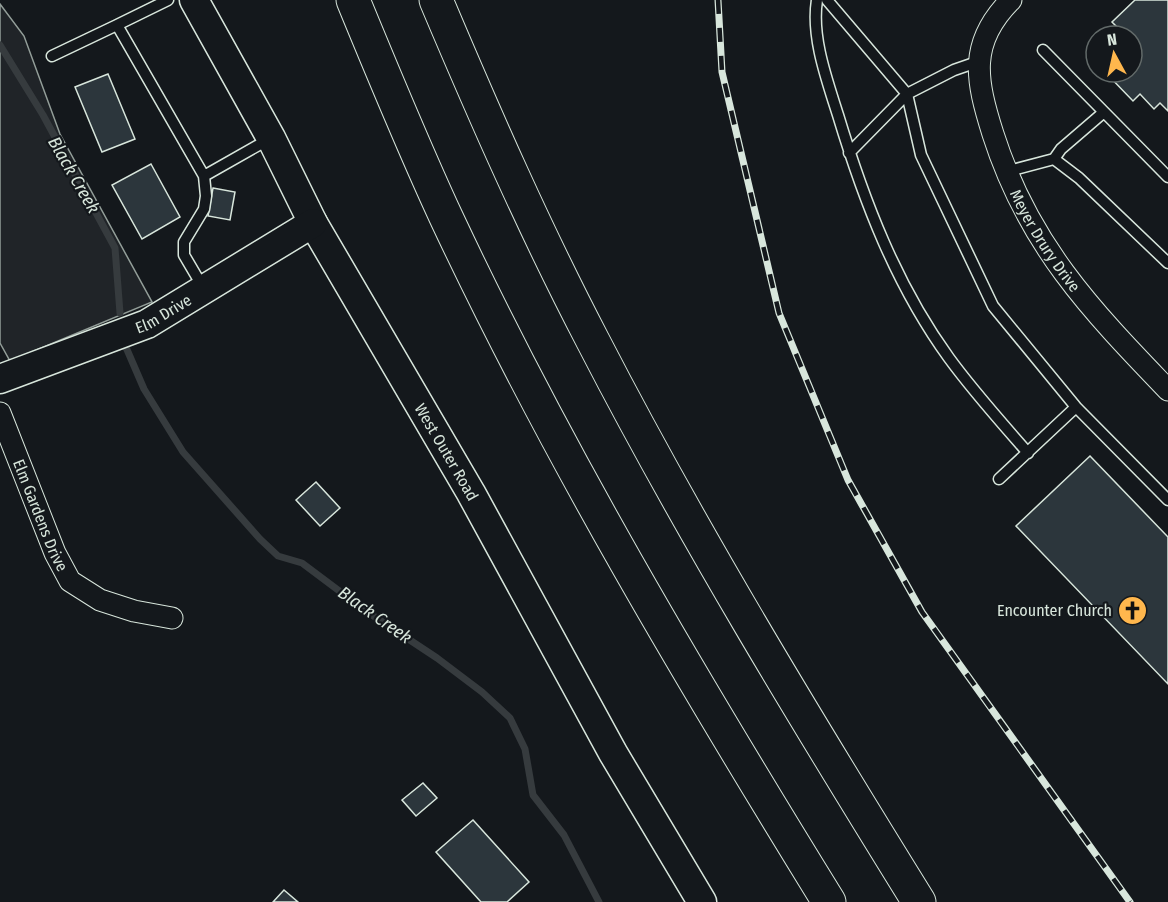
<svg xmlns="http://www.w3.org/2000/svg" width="1168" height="902" viewBox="0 0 1168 902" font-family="'Fira Sans Condensed',sans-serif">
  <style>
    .green { fill: #202428; stroke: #939e99; stroke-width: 1.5 }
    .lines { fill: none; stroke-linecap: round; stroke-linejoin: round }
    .stream { stroke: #363b3e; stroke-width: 7 }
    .building { fill: #2c363c; stroke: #d8e6dc; stroke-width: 1.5 }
    .lane-casing { stroke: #d8e6dc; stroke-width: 13 }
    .street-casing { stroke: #d8e6dc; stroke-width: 23 }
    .secondary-casing { stroke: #d8e6dc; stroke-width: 31 }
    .highway-casing { stroke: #d8e6dc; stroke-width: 35 }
    .lane { stroke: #14181c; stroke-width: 10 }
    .street { stroke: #14181c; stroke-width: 21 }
    .secondary { stroke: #14181c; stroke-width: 28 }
    .highway { stroke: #14181c; stroke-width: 33 }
    .rail-casing { stroke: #d8e6dc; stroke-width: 7 }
    .rail { stroke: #14181c; stroke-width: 4.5; stroke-dasharray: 14; stroke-linecap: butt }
    .labels { text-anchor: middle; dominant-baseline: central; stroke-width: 4.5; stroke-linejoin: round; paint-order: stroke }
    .street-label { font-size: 16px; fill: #d8e6dc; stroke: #14181c }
    .poi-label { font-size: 16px; fill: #d8e6dc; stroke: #14181c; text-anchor: end }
    .water-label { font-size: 18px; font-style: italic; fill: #d8e6dc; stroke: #14181c }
  </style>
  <rect width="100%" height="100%" fill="#14181c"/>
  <path class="green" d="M0,4L24,36L60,134L152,302L10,361L0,343Z"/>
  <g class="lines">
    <path class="stream" d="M0,45L43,115L115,248L120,313
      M125,345L144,389L183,452L260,539L278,556L302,563L366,611L437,658L482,692L510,718L525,749L533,795L564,835L599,902"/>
  </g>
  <path class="building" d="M1135,0H1168V111L1160,103L1154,109L1140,94L1133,101L1105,72H1132V36H1126L1112,22Z
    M108,74L135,139L102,152L75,87Z
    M151,164L180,217L142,239L112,185Z
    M213,188L235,192L230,220L208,216Z
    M1090,456L1168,537V684L1016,526Z
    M316,482L340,508L320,526L296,500Z
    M423,783L437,798L416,816L402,800Z
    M473,820L529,882L507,902H481L436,852Z
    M284,890L298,902H273Z"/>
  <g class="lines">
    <defs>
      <path id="lane" d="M168,0L117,25L204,176L206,196L204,209L184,242V255L204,289
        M817,0C811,37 827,80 838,115C864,201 896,285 949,358C973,391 1001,422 1028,453
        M827,0L907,94L849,153
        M1043,50L1168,177
        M52,56L117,25
        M980,61L954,70L907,94L921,155L993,306L1076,407L1168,500
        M1054,159L1061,149L1104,112
        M1005,172L1054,159L1079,178L1168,263
        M204,176L271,138
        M999,479L1076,407"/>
      <g id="street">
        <path id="s1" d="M1011,0C968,43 976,80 993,134C1028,244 1090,309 1168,390"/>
        <path id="s2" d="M0,413L55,553L70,581L100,600L134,611L172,618"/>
      </g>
      <g id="secondary">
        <path id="s3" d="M194,0L271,138L313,223L471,493L613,753L702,902"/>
        <path id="s4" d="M0,379L147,324L313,223"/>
      </g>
      <path id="highway" d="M353,0C383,73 413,146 446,217C557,454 692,680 829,902
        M436,0C485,116 535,230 593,341C692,533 805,718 919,902"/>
    </defs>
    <use href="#lane" class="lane-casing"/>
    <use href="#street" class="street-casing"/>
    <use href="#secondary" class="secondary-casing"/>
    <use href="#highway" class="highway-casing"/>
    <use href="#lane" class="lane"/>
    <use href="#street" class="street"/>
    <use href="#secondary" class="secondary"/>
    <use href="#highway" class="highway"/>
    <defs>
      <path id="rail" d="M718,0L722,72L779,313L848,480L922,612L1130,902"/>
    </defs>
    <use href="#rail" class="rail-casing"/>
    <use href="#rail" class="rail"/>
  </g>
  <defs>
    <symbol id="church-disc" viewBox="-11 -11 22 22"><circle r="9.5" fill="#ffb74d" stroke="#14181c"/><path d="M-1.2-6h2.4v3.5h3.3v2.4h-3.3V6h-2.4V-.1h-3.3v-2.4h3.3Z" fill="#111"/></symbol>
  </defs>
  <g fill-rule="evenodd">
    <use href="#church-disc" x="1116" y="594" width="33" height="33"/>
  </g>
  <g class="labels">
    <g class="street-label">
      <text stroke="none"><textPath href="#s1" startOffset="264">Meyer Drury Drive</textPath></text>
      <text stroke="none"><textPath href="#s4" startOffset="176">Elm Drive</textPath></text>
      <text stroke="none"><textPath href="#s3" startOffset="518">West Outer Road</textPath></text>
      <text stroke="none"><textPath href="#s2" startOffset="110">Elm Gardens Drive</textPath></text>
    </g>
    <g class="poi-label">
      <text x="1112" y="610">Encounter Church</text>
    </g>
    <g class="water-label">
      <text transform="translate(74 175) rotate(60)">Black Creek</text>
      <text transform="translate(375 615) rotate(35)">Black Creek</text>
    </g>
  </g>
  <g transform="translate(1114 54) rotate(352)"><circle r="28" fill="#14181c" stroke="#626a69" stroke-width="1.5"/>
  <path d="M0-4.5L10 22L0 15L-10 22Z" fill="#ffb74d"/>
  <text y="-9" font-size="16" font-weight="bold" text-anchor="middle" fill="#d8e6dc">N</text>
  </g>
</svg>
